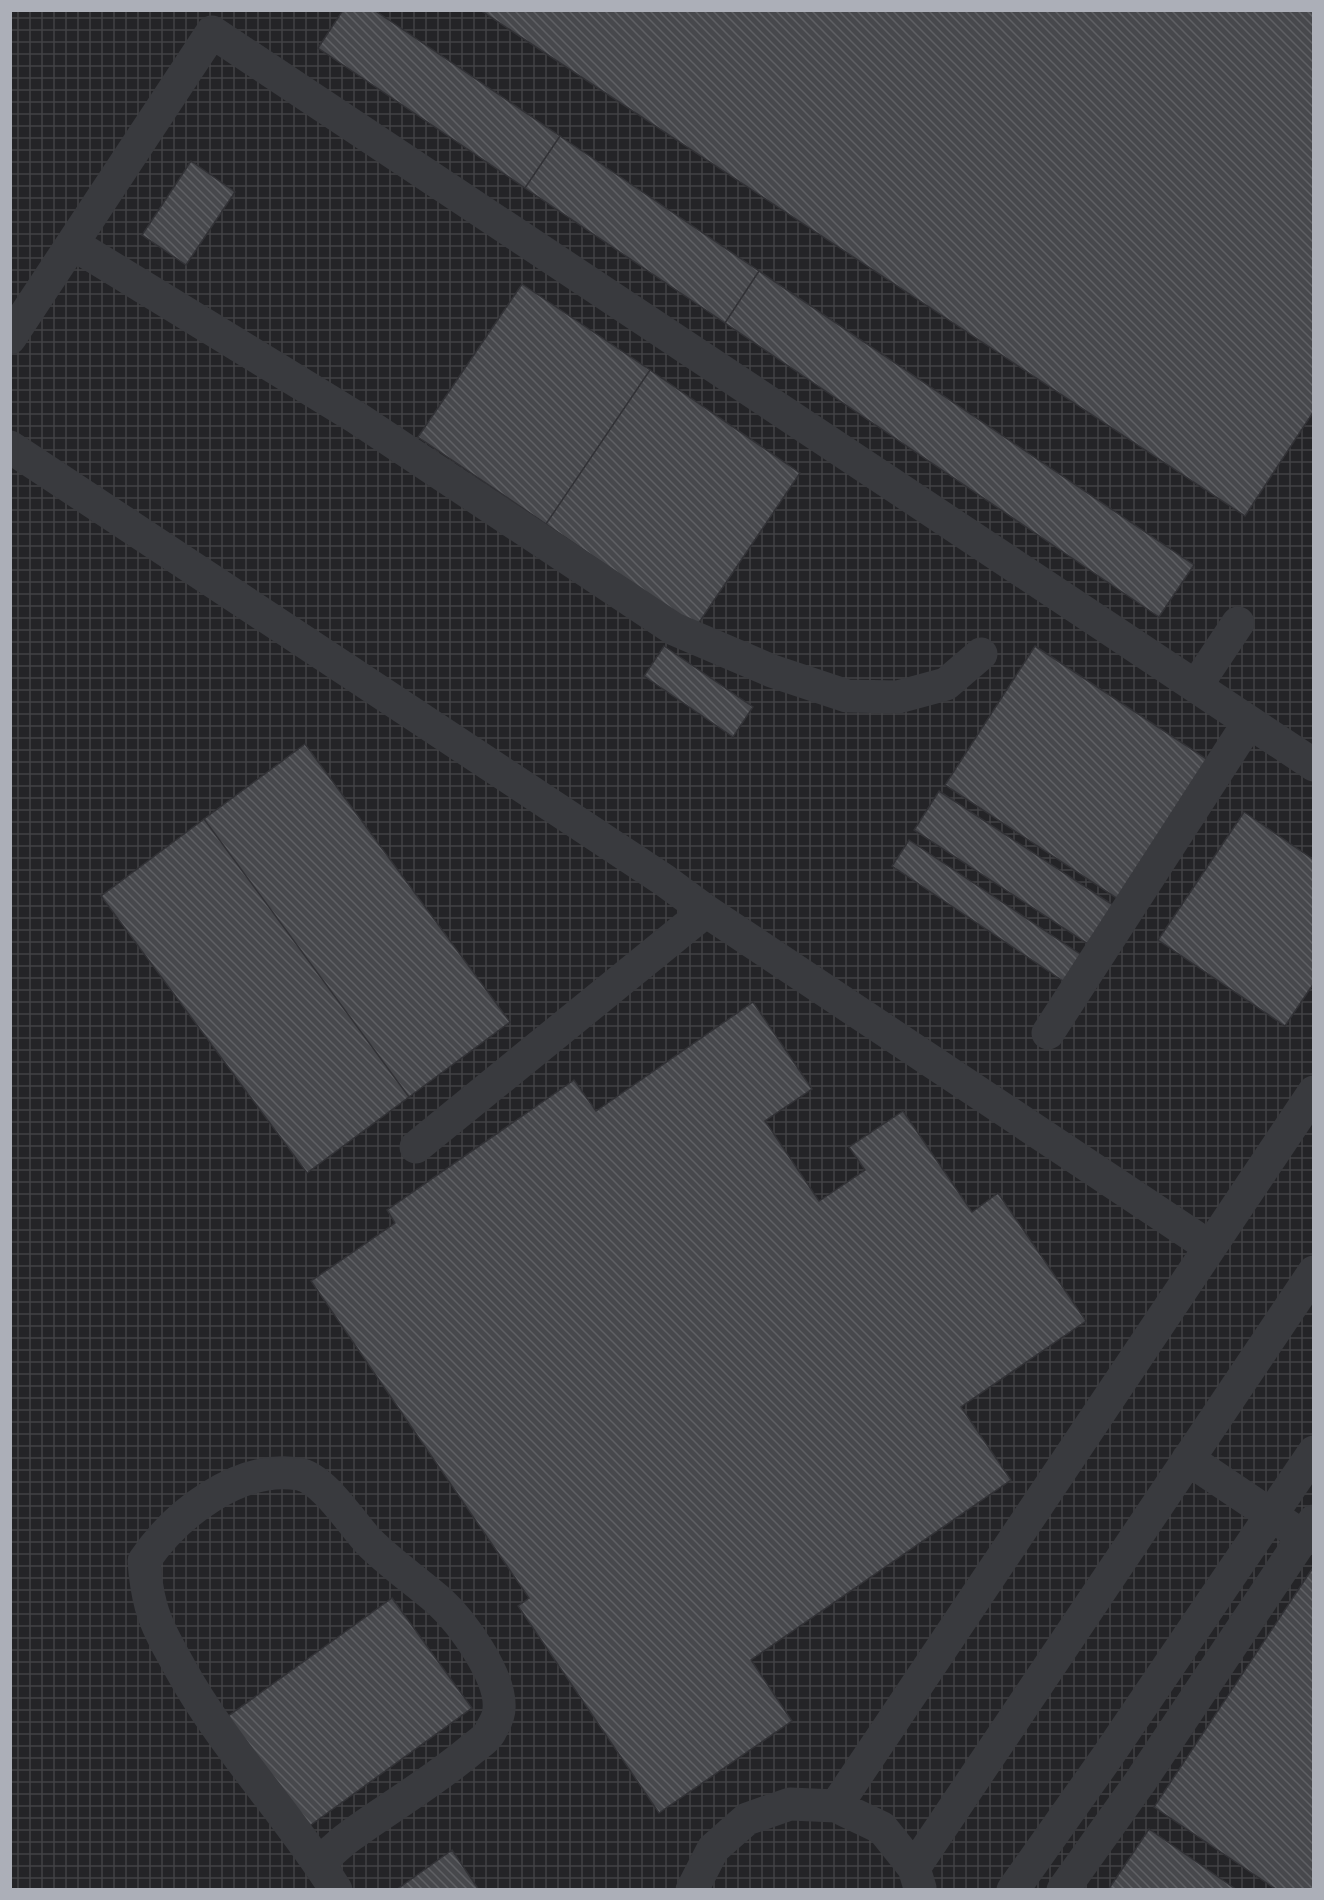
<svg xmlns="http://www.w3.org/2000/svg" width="1324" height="1900" viewBox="0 0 1324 1900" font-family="Poppins,sans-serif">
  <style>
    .industrial { fill: url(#industrial-grid) }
    .building { fill: url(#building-back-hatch); stroke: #323236; stroke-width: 1.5 }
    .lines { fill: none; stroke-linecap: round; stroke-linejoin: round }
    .minor { stroke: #393a3e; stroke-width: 33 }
  </style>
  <defs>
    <pattern id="industrial-grid" width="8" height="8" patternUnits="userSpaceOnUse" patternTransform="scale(1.5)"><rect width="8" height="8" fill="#242427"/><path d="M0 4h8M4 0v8" fill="none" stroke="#414144"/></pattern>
    <pattern id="building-back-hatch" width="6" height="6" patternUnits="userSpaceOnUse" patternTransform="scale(1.5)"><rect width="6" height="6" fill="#47484c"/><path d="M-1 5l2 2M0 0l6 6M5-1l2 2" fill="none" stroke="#5f6064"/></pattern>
  </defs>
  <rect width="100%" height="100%" fill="#18181a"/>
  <path class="industrial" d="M11,11H1313V1889H11Z"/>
  <path class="building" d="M343,10H374L560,136L525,188L318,48Z
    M480,10H1314V411L1245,516Z
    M560,136L759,271L725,323L525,188Z
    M191,161L235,192L186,265L142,235Z
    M759,271L1194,565L1159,617L725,323Z
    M522,284L650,370L546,524L418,437Z
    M650,370L800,473L696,627L546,524Z
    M664,646L753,707L733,737L644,676Z
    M1035,646L1214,764L1124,903L945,785Z
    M305,744L510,1022L409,1097L204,819Z
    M939,791L1119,909L1094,948L914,830Z
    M1244,812L1314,860V983L1285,1026L1158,940Z
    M204,819L409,1097L307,1173L101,896Z
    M909,840L1086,958L1069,985L892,866Z
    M753,1002L812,1089L765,1121L819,1201L865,1170L849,1147L903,1111L972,1212L998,1193L1086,1321L961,1407L1011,1480L751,1660L792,1721L659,1813L518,1606L529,1598L311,1281L395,1223L387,1210L574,1080L596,1111Z
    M1312,1569L1314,1570V1890H1277L1154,1807Z
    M392,1598L472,1708L304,1830L224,1719Z
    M1149,1829L1237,1890H1108Z
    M452,1850L479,1890H396Z"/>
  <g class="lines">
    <path class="minor" d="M73,244L357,418L674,629L772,671L847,696L898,697L946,684L981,654
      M10,338L212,32L1314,765
      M10,447L664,880L706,911L1210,1247
      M1196,686L1238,623
      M1048,1033L1249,722
      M416,1147L706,911
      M1188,1459L1289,1527
      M836,1806L1314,1092
      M319,1863C329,1854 339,1844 350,1836C390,1807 434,1781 472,1749C478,1744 488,1738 491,1730C494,1725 499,1716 499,1709C502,1677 462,1622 439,1601C416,1581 391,1564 369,1542C352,1524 323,1478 299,1474C239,1464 175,1515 144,1561C145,1576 147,1591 151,1606C157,1628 169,1648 180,1668C224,1748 288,1813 336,1890
      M914,1868L1314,1272
      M692,1890L713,1849L747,1819L790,1804L836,1806L882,1828L914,1868L920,1888
      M1013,1890L1107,1757L1314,1452
      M1063,1890L1140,1782L1314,1521"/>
  </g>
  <rect width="1324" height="1900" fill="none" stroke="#acafb8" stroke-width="24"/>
</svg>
